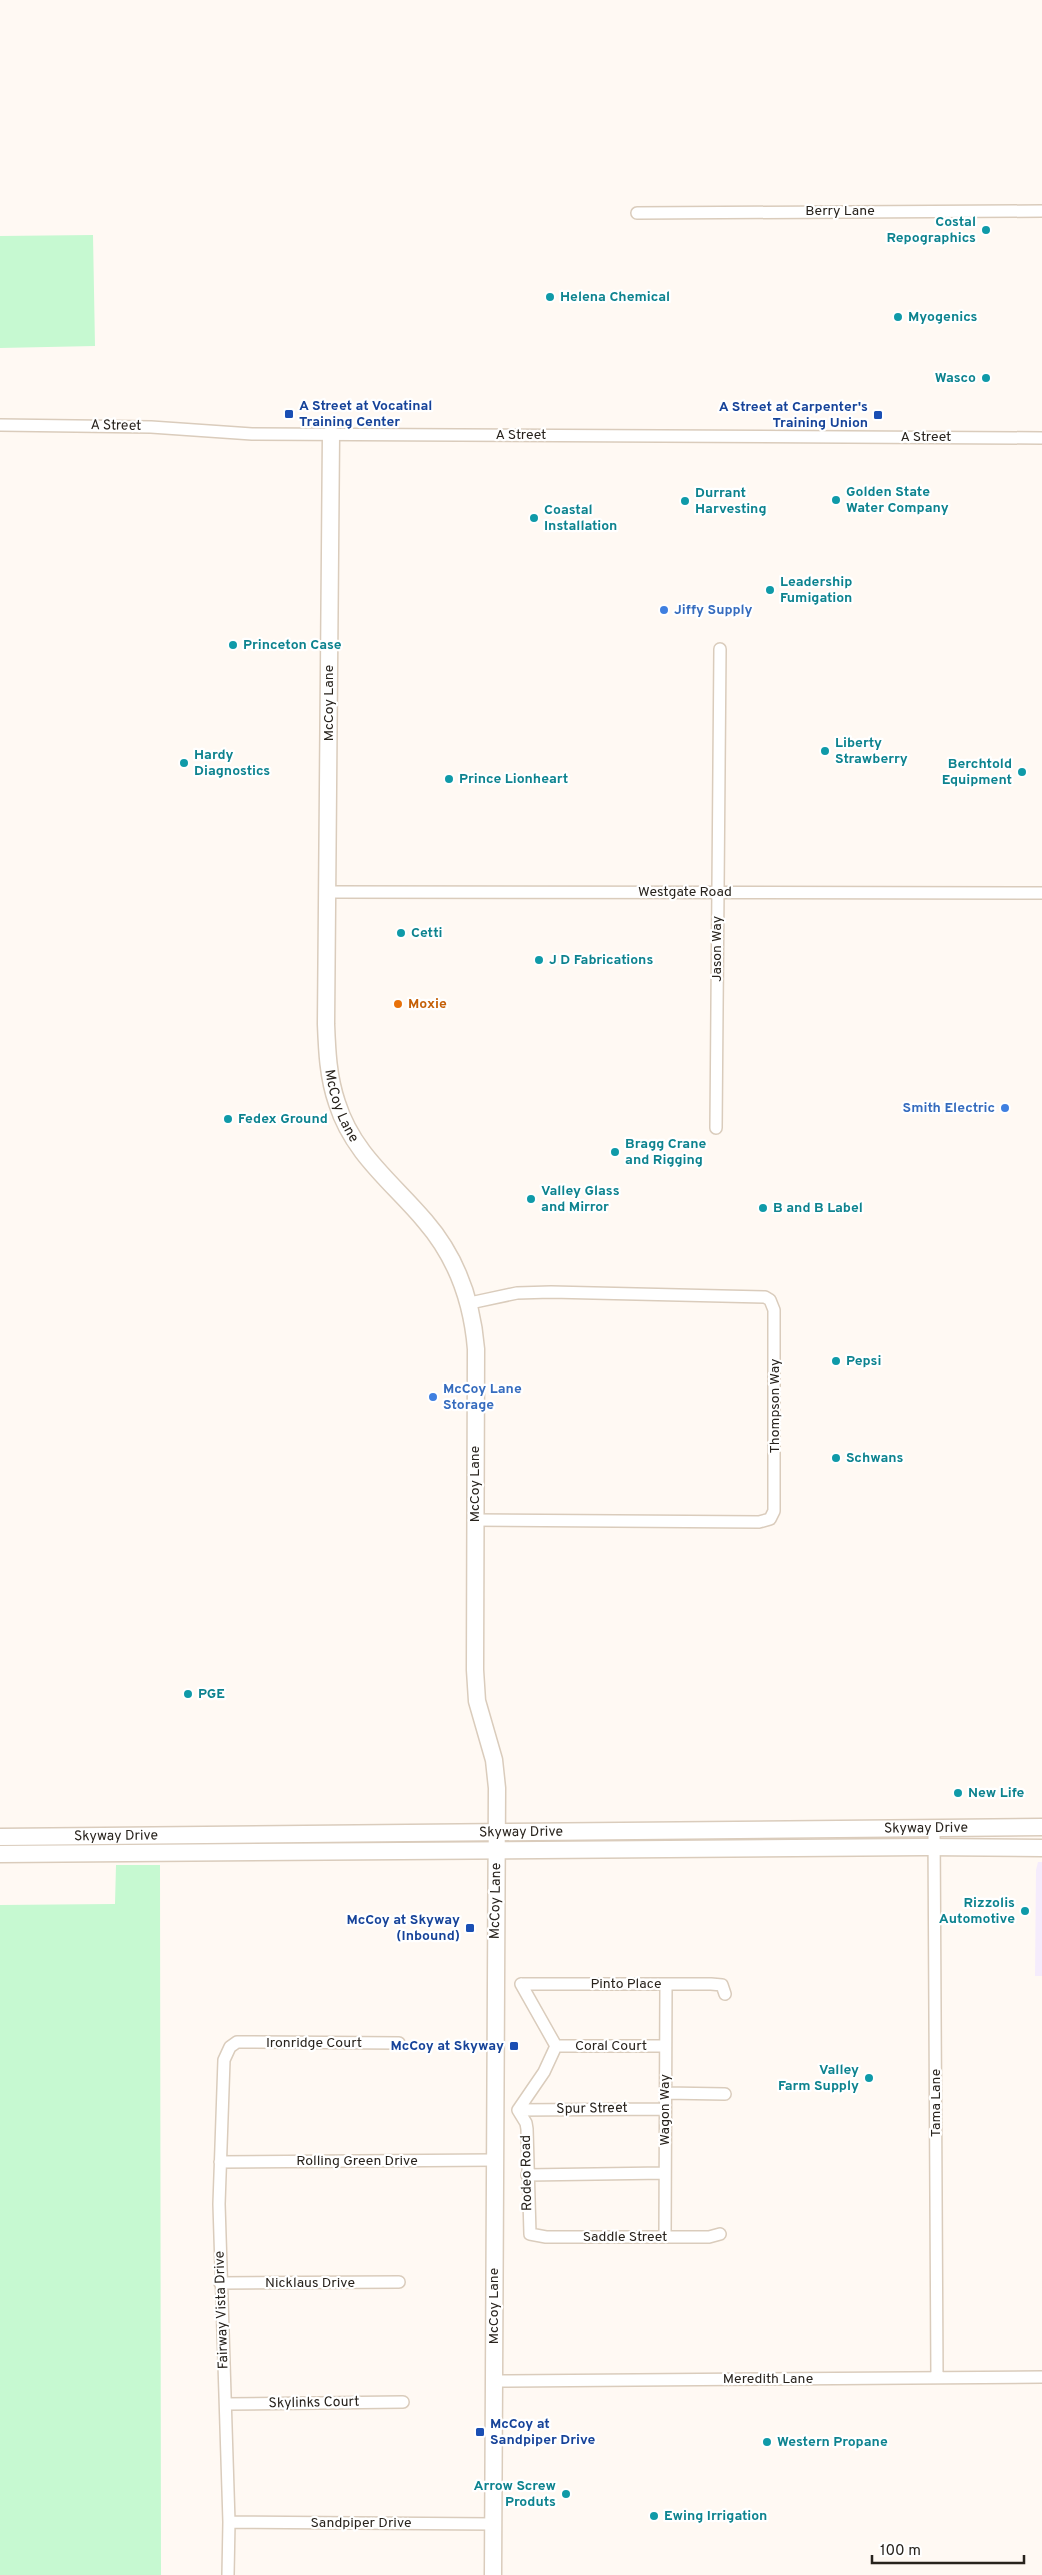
<svg xmlns="http://www.w3.org/2000/svg" width="1042" height="2575" viewBox="0 0 1042 2575" font-family="Overpass,sans-serif">
  <style>
    .commercial { fill: #f5ecfc }
    .green { fill: #c6f9d1 }
    .lines { fill: none; stroke-linecap: round; stroke-linejoin: round }
    .street-casing { stroke: #daccbc; stroke-width: 14 }
    .secondary-casing { stroke: #daccbc; stroke-width: 19 }
    .street { stroke: #fff; stroke-width: 11 }
    .secondary { stroke: #fff; stroke-width: 16 }
    .culture-dot { fill: #0f9aa8; stroke: #fff; stroke-width: 2 }
    .transit-dot { fill: #1a4fb4; stroke: #fff; stroke-width: 2 }
    .shop-dot { fill: #3f7fe0; stroke: #fff; stroke-width: 2 }
    .food-dot { fill: #e8710a; stroke: #fff; stroke-width: 2 }
    .labels { text-anchor: middle; dominant-baseline: central; stroke-width: 4.5; stroke-linejoin: round; paint-order: stroke }
    .street-label { font-size: 14px; fill: #28231d; stroke: #fff }
    .culture-label { font-size: 14px; font-weight: bold; fill: #0d838f; stroke: #fff; text-anchor: start }
    .transit-label { font-size: 14px; font-weight: bold; fill: #164399; stroke: #fff; text-anchor: end }
    .shop-label { font-size: 14px; font-weight: bold; fill: #366cbe; stroke: #fff; text-anchor: start }
    .food-label { font-size: 14px; font-weight: bold; fill: #c56008; stroke: #fff; text-anchor: start }
  </style>
  <rect width="100%" height="100%" fill="#fff9f3"/>
  <path class="commercial" d="M1038,1862H1042V1976H1035L1036,1870Z"/>
  <path class="green" d="M93,235L95,346L0,348V236Z
    M116,1865H160L161,2575H0V1905L115,1904Z"/>
  <g class="lines">
    <defs>
      <path id="street" d="M637,213L1042,211
        M0,425L151,427L252,434L1042,438
        M328,892L1042,893
        M716,1128L720,649
        M470,1303L517,1293L551,1292L765,1297L770,1300L774,1310V1511L770,1519L759,1522L475,1520
        M934,1828L937,2378
        M521,1984H711L722,1985L725,1994
        M556,2046H665
        M665,2093L725,2094
        M518,2110L526,2123L527,2129L530,2234L546,2237H709L720,2234
        M518,2110L665,2109
        M518,2110L544,2072L556,2046L521,1984
        M220,2162L494,2160
        M527,2175L665,2173
        M665,2237L666,1984
        M220,2283L399,2282
        M494,2381L1042,2377
        M226,2404L403,2402
        M229,2522L493,2524
        M228,2575L229,2522L219,2204L224,2060L230,2047L237,2042L399,2043"/>
      <g id="secondary">
        <path id="s1" d="M331,434L326,1024C327,1050 328,1077 337,1103C353,1154 392,1182 425,1221C457,1258 472,1300 476,1349L475,1670L477,1701L494,1760L497,1788L493,2575"/>
        <path id="s2" d="M0,1837L1042,1827"/>
        <path d="M0,1854L925,1847L1042,1848"/>
      </g>
    </defs>
    <use href="#street" class="street-casing"/>
    <use href="#secondary" class="secondary-casing"/>
    <use href="#street" class="street"/>
    <use href="#secondary" class="secondary"/>
  </g>
  <g class="culture-dot">
    <circle cx="986" cy="230" r="5"/>
    <circle cx="550" cy="297" r="5"/>
    <circle cx="898" cy="317" r="5"/>
    <circle cx="986" cy="378" r="5"/>
    <circle cx="836" cy="500" r="5"/>
    <circle cx="685" cy="501" r="5"/>
    <circle cx="534" cy="518" r="5"/>
    <circle cx="770" cy="590" r="5"/>
    <circle cx="233" cy="645" r="5"/>
    <circle cx="825" cy="751" r="5"/>
    <circle cx="184" cy="763" r="5"/>
    <circle cx="1022" cy="772" r="5"/>
    <circle cx="449" cy="779" r="5"/>
    <circle cx="401" cy="933" r="5"/>
    <circle cx="539" cy="960" r="5"/>
    <circle cx="228" cy="1119" r="5"/>
    <circle cx="615" cy="1152" r="5"/>
    <circle cx="531" cy="1199" r="5"/>
    <circle cx="763" cy="1208" r="5"/>
    <circle cx="836" cy="1361" r="5"/>
    <circle cx="836" cy="1458" r="5"/>
    <circle cx="188" cy="1694" r="5"/>
    <circle cx="958" cy="1793" r="5"/>
    <circle cx="1025" cy="1911" r="5"/>
    <circle cx="869" cy="2078" r="5"/>
    <circle cx="767" cy="2442" r="5"/>
    <circle cx="566" cy="2494" r="5"/>
    <circle cx="654" cy="2516" r="5"/>
  </g>
  <g class="transit-dot">
    <rect x="284" y="409" width="10" height="10" rx="2.5"/>
    <rect x="873" y="410" width="10" height="10" rx="2.5"/>
    <rect x="465" y="1923" width="10" height="10" rx="2.5"/>
    <rect x="509" y="2041" width="10" height="10" rx="2.5"/>
    <rect x="475" y="2427" width="10" height="10" rx="2.5"/>
  </g>
  <g class="shop-dot">
    <circle cx="664" cy="610" r="5"/>
    <circle cx="1005" cy="1108" r="5"/>
    <circle cx="433" cy="1397" r="5"/>
  </g>
  <circle class="food-dot" cx="398" cy="1004" r="5"/>
  <g class="labels">
    <g class="street-label">
      <text x="840" y="211">Berry Lane</text>
      <text transform="translate(116 426) rotate(1)">A Street</text>
      <text x="521" y="435">A Street</text>
      <text x="926" y="437">A Street</text>
      <text transform="translate(329 703) rotate(-90)">McCoy Lane</text>
      <text x="685" y="892">Westgate Road</text>
      <text transform="translate(717 949) rotate(-90)">Jason Way</text>
      <text stroke="none"><textPath href="#s1" startOffset="674">McCoy Lane</textPath></text>
      <text transform="translate(775 1406) rotate(-90)">Thompson Way</text>
      <text transform="translate(475 1484) rotate(-90)">McCoy Lane</text>
      <text stroke="none"><textPath href="#s2" startOffset="926">Skyway Drive</textPath></text>
      <text stroke="none"><textPath href="#s2" startOffset="521">Skyway Drive</textPath></text>
      <text stroke="none"><textPath href="#s2" startOffset="116">Skyway Drive</textPath></text>
      <text transform="translate(496 1901) rotate(-89)">McCoy Lane</text>
      <text x="626" y="1984">Pinto Place</text>
      <text x="314" y="2043">Ironridge Court</text>
      <text x="611" y="2046">Coral Court</text>
      <text transform="translate(936 2103) rotate(-90)">Tama Lane</text>
      <text transform="translate(592 2109) rotate(-1)">Spur Street</text>
      <text transform="translate(665 2110) rotate(-90)">Wagon Way</text>
      <text x="357" y="2161">Rolling Green Drive</text>
      <text transform="translate(527 2173) rotate(-91)">Rodeo Road</text>
      <text x="625" y="2237">Saddle Street</text>
      <text x="310" y="2283">Nicklaus Drive</text>
      <text transform="translate(494 2306) rotate(-90)">McCoy Lane</text>
      <text transform="translate(222 2310) rotate(-92)">Fairway Vista Drive</text>
      <text x="768" y="2379">Meredith Lane</text>
      <text transform="translate(314 2403) rotate(-1)">Skylinks Court</text>
      <text x="361" y="2523">Sandpiper Drive</text>
    </g>
    <g class="culture-label">
      <text x="976" y="222" text-anchor="end">Costal<tspan x="976" dy="16">Repographics</tspan></text>
      <text x="560" y="297">Helena Chemical</text>
      <text x="908" y="317">Myogenics</text>
      <text x="976" y="378" text-anchor="end">Wasco</text>
      <text x="846" y="492">Golden State<tspan x="846" dy="16">Water Company</tspan></text>
      <text x="695" y="493">Durrant<tspan x="695" dy="16">Harvesting</tspan></text>
      <text x="544" y="510">Coastal<tspan x="544" dy="16">Installation</tspan></text>
      <text x="780" y="582">Leadership<tspan x="780" dy="16">Fumigation</tspan></text>
      <text x="243" y="645">Princeton Case</text>
      <text x="835" y="743">Liberty<tspan x="835" dy="16">Strawberry</tspan></text>
      <text x="194" y="755">Hardy<tspan x="194" dy="16">Diagnostics</tspan></text>
      <text x="1012" y="764" text-anchor="end">Berchtold<tspan x="1012" dy="16">Equipment</tspan></text>
      <text x="459" y="779">Prince Lionheart</text>
      <text x="411" y="933">Cetti</text>
      <text x="549" y="960">J D Fabrications</text>
      <text x="238" y="1119">Fedex Ground</text>
      <text x="625" y="1144">Bragg Crane<tspan x="625" dy="16">and Rigging</tspan></text>
      <text x="541" y="1191">Valley Glass<tspan x="541" dy="16">and Mirror</tspan></text>
      <text x="773" y="1208">B and B Label</text>
      <text x="846" y="1361">Pepsi</text>
      <text x="846" y="1458">Schwans</text>
      <text x="198" y="1694">PGE</text>
      <text x="968" y="1793">New Life</text>
      <text x="1015" y="1903" text-anchor="end">Rizzolis<tspan x="1015" dy="16">Automotive</tspan></text>
      <text x="859" y="2070" text-anchor="end">Valley<tspan x="859" dy="16">Farm Supply</tspan></text>
      <text x="777" y="2442">Western Propane</text>
      <text x="556" y="2486" text-anchor="end">Arrow Screw<tspan x="556" dy="16">Produts</tspan></text>
      <text x="664" y="2516">Ewing Irrigation</text>
    </g>
    <g class="transit-label">
      <text x="299" y="406" text-anchor="start">A Street at Vocatinal<tspan x="299" dy="16">Training Center</tspan></text>
      <text x="868" y="407">A Street at Carpenter's<tspan x="868" dy="16">Training Union</tspan></text>
      <text x="460" y="1920">McCoy at Skyway<tspan x="460" dy="16">(Inbound)</tspan></text>
      <text x="504" y="2046">McCoy at Skyway</text>
      <text x="490" y="2424" text-anchor="start">McCoy at<tspan x="490" dy="16">Sandpiper Drive</tspan></text>
    </g>
    <g class="shop-label">
      <text x="674" y="610">Jiffy Supply</text>
      <text x="995" y="1108" text-anchor="end">Smith Electric</text>
      <text x="443" y="1389">McCoy Lane<tspan x="443" dy="16">Storage</tspan></text>
    </g>
    <g class="food-label">
      <text x="408" y="1004">Moxie</text>
    </g>
  </g>
  <path d="M872 2555v8h152v-8" fill="none" stroke="#28231d" stroke-width="2.5"/>
  <text x="880" y="2555" font-size="15" fill="#28231d" stroke="#ffffff" stroke-width="4" paint-order="stroke">100 m</text>
</svg>
